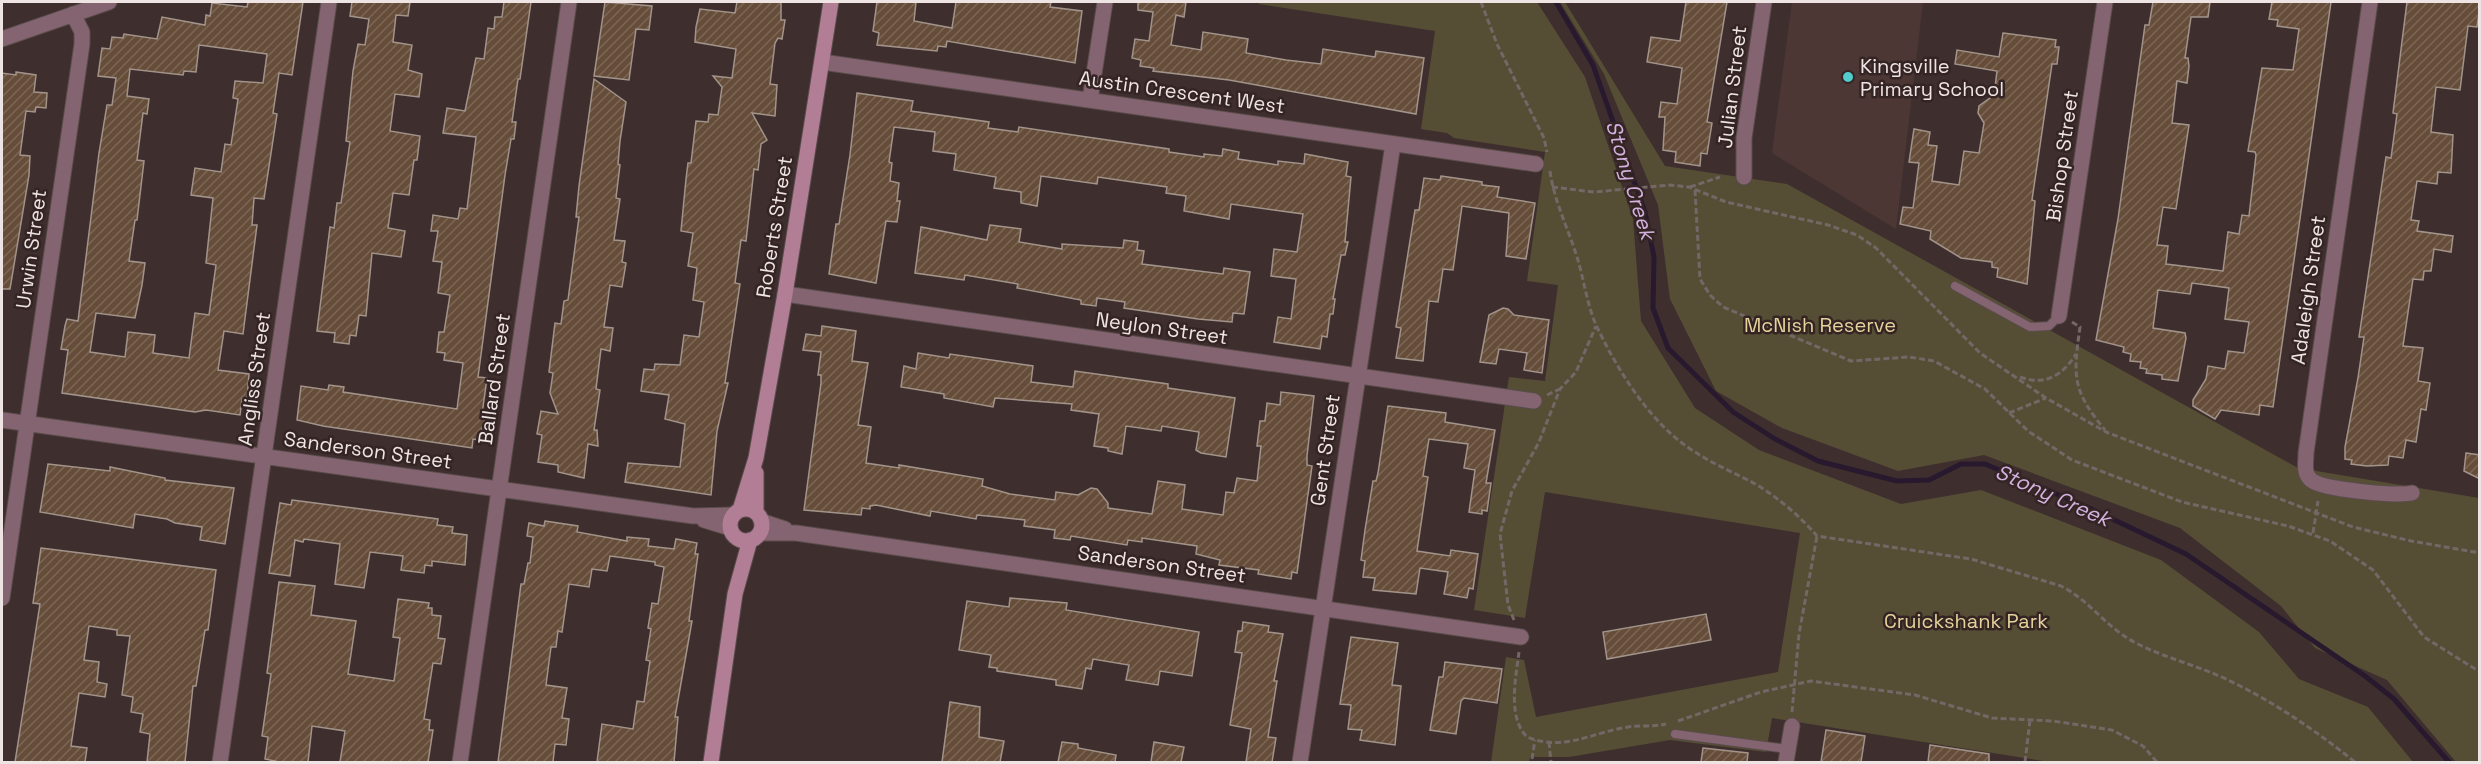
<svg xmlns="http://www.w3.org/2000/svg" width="2481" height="764" viewBox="0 0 2481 764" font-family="'Space Grotesk',sans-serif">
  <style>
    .built { fill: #4d3735 }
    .park { fill: #554e35 }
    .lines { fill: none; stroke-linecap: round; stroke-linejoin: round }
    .stream { stroke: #28192e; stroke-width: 5 }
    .building { fill: url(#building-hatch); stroke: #a2948a; stroke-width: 1.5; fill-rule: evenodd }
    .lane-casing { stroke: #5a4c4b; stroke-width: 10 }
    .street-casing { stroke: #5a4c4b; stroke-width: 17 }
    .secondary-casing { stroke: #5a4c4b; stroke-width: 17 }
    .path { stroke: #756766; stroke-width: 3; stroke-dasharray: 6 3; stroke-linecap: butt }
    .lane { stroke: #856472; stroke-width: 8 }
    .street { stroke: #856472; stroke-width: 15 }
    .secondary { stroke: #b27e95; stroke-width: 15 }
    .poi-dot { fill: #52cdcd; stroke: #342524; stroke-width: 2 }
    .labels { text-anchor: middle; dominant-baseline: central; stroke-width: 5; stroke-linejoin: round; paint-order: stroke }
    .poi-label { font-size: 20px; fill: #eee4e3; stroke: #342524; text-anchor: start }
    .street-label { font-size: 20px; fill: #eee4e3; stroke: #342524 }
    .park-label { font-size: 20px; fill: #e5d39b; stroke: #342524 }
    .water-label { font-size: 21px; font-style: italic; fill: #d3b1e0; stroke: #342524 }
  </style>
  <defs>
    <pattern id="building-hatch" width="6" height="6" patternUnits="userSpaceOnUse" patternTransform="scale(1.5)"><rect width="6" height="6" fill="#664d3a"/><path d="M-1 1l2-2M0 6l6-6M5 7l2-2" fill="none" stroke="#7c6656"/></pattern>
  </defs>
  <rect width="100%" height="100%" fill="#3e2f2e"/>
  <path class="built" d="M1792,2H1923L1896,229L1772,153Z"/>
  <path class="park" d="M1259,2H1537L1585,77L1633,219L1641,321L1695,408L1759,450L1901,504L1981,490L2161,560L2259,632L2299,679L2368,707L2413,762H2050L1772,718L1766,752L1670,740L1569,757H1530L1529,762H1491L1506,657L1524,660L1536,717L1778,672L1800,533L1545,492L1525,618L1474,610L1509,377L1545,381L1558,285L1527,281L1545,152L1454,138L1447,133L1421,129L1435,31L1259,4Z
    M1560,2H1565L1665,166L1787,184L2298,468L2479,498V762H2456L2387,680L2315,648L2281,606L2180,528L1984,455L1898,471L1782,428L1716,391L1670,299L1658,205L1604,74Z"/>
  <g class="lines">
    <path class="stream" d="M1556,2L1593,65L1645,212L1654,257L1653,308L1668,348L1733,412L1775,439L1818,461L1897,481L1929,480L1961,464H1985L2087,507L2186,554L2365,676L2394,699L2449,762"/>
  </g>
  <path class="building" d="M248,2H303L292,75L279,73L273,113L277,114L264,199L254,198L252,225H257L243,334L224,331L218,370L249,374L247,399H242L240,415L206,410L195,412L62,393L68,350L61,349L65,326L67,319L78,321L99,153L107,105H112L116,78L98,76L102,48L110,49L112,37L123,38L124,34L157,39L162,17L205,25L206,15L210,16L212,3L247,7ZM199,45L267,54L263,83L235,81L233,98L238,99L231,145L225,144L221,172L195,168L191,195L213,198L206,263L216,265L209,315L195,313L189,358L153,353L155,335L128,332L125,357L90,352L96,313L135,318L142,285L145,263L129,261L135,220H137L144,161L137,160L143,113L147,114L149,99L127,96L130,69L183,75L184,71L196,72Z
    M352,2H410L408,16L396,15L393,42L412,45L408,70L422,74L419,97L395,94L390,131L420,136L417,160H414L409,195L393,193L388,228L405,231L401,257L372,253L366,316L359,315L356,336L350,335L349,344L334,342L335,333L317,331L330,227L334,228L337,203H341L350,142L346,141L353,71L358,44L365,45L369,19L350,16Z
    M504,2H531L520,79H518L512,122H516L514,139H511L505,175L478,377L487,378L482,414L486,415L479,440L473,439L472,448L323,426L297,420L301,386L328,390L329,385L344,387L343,392L457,409L463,363L444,360L445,353L437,352L439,332H444L450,295L438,293L442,262L433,261L438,231H431L433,215L458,219L460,208L467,209L476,137L443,133L447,108L465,111L476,58L484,59L488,28L494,29L495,17H502Z
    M605,2L652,6L649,30L636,29L629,80L594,76Z
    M737,2H781V20H785L782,39L778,38L775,43L770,84L777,85L775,116L752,113L767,140L761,144L758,170L754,169L746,241L741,240L735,283L740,284L725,383H728L717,431L711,495L625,482L628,463L680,467L685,424L665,419L669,395L641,391L644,369L654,370L655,364L680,365L684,335L699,337L704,302L693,300L697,268L688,266L693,233L681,231L686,179L688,163H691L696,121L708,122L709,114L718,115L722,87L713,76L732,78L736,49L695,42L696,27L700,9L735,13Z
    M877,2H916L914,21L952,28L956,2H1051L1050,7L1082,11L1075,63L947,41L946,47L938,46L937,51L877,45L879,33L873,31Z
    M1138,2H1186L1184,17L1176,15L1171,45L1201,50L1203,32L1248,39L1246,53L1286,60L1321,64L1323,49L1375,57L1376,51L1424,58L1416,114L1229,80L1153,71L1154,68L1140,66L1141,60L1132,58L1135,39L1149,41L1153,12L1138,10Z
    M1686,2H1727L1707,122L1712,123L1707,154L1701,153L1700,166L1675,162L1676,152L1663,150L1665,117H1659L1661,102L1677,104L1682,68L1647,62L1651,37L1680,41Z
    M2153,2H2210L2208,17H2191L2185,58H2188L2189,66L2187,83L2177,81L2172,123L2189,125L2176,209L2163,207L2157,245L2168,246L2166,264L2223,271L2228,232L2239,234L2242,215L2249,216L2256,155L2255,152L2248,151L2262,68L2293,70L2299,29L2277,26L2278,20L2269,19L2272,2H2331L2273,407L2260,405L2259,415L2221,410L2215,419L2193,406V400L2206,379L2208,366L2225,369L2228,351L2244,353L2249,322L2225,319L2229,288L2192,283L2190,294L2158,290L2153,328L2185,333L2186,338L2178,381L2162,379V375L2146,373L2147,369L2140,368L2141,362L2130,361L2131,354L2123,352L2124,347L2096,340L2118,219L2145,25H2149Z
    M2407,2H2480V6L2477,27L2468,26L2460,90L2436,87L2431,132L2453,135L2451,173L2438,172L2437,184L2417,181L2411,220L2419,221L2417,231L2453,236L2451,252L2434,249L2431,271H2424L2423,280L2413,279L2403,346L2423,348L2418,381L2430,383L2426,410L2421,409L2416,442L2406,440L2403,458L2389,456L2388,465L2367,466L2351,464L2352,460L2345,459V447L2358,378L2364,337H2359L2386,157L2391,158L2397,114L2393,113Z
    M2003,33L2056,40L2055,47H2059L2057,64H2052L2032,200L2035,201L2027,284L1997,277L1998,268L1992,267V262L1961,258L1930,239L1931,231L1900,224L1903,207L1913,208L1919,163L1909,162L1914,129L1930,132L1928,145L1937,146L1932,181L1959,185L1964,151L1979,153L1984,123L1978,113L1979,106L1994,95L1997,71L1955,64L1957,50L1999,57Z
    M16,72L36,75L34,92L47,93L46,108L36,107L35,112L26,111L20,155L30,156L29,175L10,289H2V73L16,75Z
    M594,79L626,102L620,141L618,164L620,165L616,198L620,199L614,240L625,241L622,262L626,263L622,287L610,285L604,327L613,328L610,351L601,349L596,389L600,390L594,430H597L598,446L588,444L584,478L558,472V465L538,462L542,435L537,434L541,411L558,414L550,393L553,373L549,372L555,323L561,324L564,301L568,300L579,217H576L579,186Z
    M857,93L913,101L911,111L989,122L988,128L1018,132L1019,127L1169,149V152L1204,157V154L1222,156L1223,149L1239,152L1238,159L1278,165V161L1304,164L1305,154L1348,162L1346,176L1351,177L1345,242H1348L1345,255H1341L1333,299H1335L1333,314H1330L1327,337L1322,336L1320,349L1274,342L1278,317L1291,319L1296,279L1271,276L1274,249L1297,252L1303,214L1231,204L1229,219L1184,211L1186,196L1166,193L1167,187L1098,177L1097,184L1041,176L1037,206L1021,203V192L994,188L996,177L954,170L956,154L933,151L935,132L894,127L889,162L892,163L890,181L899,183L897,201H900L897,222L886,221L876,283L829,274L836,224H839L850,155Z
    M1441,176L1482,182V185L1499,187L1497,197L1535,203L1526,259L1506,256L1509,213L1462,206L1453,270L1443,269L1438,302L1429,301L1423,361L1396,358L1401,328L1396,327L1415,210H1419L1424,178L1440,180Z
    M990,225L1021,229L1019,242L1062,249V244L1123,248L1124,240L1138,242L1137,250L1144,251L1142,264L1223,274L1224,268L1250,272L1244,314L1233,313L1232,322L1198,319L1124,308L1125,302L1097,298L1096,306L1081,304V300L1017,288L1018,284L965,275L964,280L915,273L921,227L987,240Z
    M1503,308L1508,309L1514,315L1549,320L1542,373L1524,370L1527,353L1499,349L1496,364L1480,362L1489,315Z
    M822,326L856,331L852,361L868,363L858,425L871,427L866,463L899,468V465L983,479L982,486L1010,494L1055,500L1056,492L1078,495L1091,488L1097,489L1108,503V508L1152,514L1158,481L1185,485L1182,509L1223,515L1226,492L1234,493L1237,478L1257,481L1261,446H1257L1260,421H1265L1267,403L1280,405L1281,392L1314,396L1307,456V465L1312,466L1297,573L1292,572L1291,579L1258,574L1259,570L1219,565L1220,560L1196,554L1197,546L1142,538V542L1128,540L1127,545L1071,536L1070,540L1054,538L1055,530L1024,526L1025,520L998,517L977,515L976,519L931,511L930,516L876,505L870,506V509L862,508L861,515L804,510L821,383V375H818L821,352L803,350L806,334L821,336Z
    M918,353L949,358L950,354L1033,366L1031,382L1073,387L1075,371L1168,384V388L1235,398L1226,457L1201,453L1196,450L1199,432L1162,426L1161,431L1126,426L1122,454L1108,451V448L1094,446L1099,414L1071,410L1072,404L995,398L993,407L944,398V394L901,387L904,366L916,369Z
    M1388,406L1446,413L1445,422L1495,430L1486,483H1491L1487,511L1482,510V514L1469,512L1475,470L1464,468L1468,444L1429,439L1423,476L1428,477L1417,551L1450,556L1451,550L1478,554L1473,589L1469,588L1467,598L1444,594L1448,572L1420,568L1416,594L1373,590L1375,578L1363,577L1365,561L1361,560L1365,530L1373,481H1376L1378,473Z
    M2466,453L2480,455V479L2464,471Z
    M48,464L110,471V467L165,478V480L234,488L225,544L200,540L202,527L175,523L167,519L135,514L133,528L40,512Z
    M292,500L438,519L437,525L453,527L452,533L467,535L465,565L432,561V566L425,565L424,573L401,570L403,556L370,552L364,588L335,584L340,544L304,539L303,542L295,540L290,576L269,573L280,503L291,505Z
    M545,521L578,526L577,532L627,541V537L649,539L648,546L674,549L676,539L697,543L695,554H698L689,621H692L675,717H678L674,762H597L602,724L633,729L637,701L644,702L650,661L646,660L651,629L648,628L652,603L658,604L664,567L655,565V562L610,556L607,571L592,569L589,587L569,584L562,632L558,631L556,647H551L546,685L567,688L562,718L569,719L566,745L555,744L553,762H498L521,584H524L528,563H530L533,537L527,536L529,523L544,526Z
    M41,548L216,570L208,630H205L196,686H193L185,762H147L150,734L140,732L143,714L131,712L133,697L122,695L130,636L117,635V630L89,626L84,660L99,662L97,682L107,684L105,697L79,693L71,746L87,748L85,762H15L40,604L33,603Z
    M279,582L315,586L311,615L356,621L348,674L394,681L400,638L393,637L398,599L429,603L428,608H432V615L441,616L438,638L445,639L441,664L433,663L424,719L430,720L429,730H433L428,762H340L345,731L312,726L308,762H279L265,759L268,737L262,736L271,674L267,673Z
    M1010,598L1067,603L1066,610L1199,632L1192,676L1160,671L1158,685L1126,680L1129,665L1093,659L1091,669L1086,668L1082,689L1056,685V680L997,671V668L989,667L991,655L959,650L967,601L1009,607Z
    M1706,614L1711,640L1607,659L1603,632Z
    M1243,622L1269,626L1268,632L1283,634L1274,681H1277L1268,737L1276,738L1272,762H1246L1251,729L1230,725L1242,653L1235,652L1238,631H1242Z
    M1351,637L1398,643L1392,685L1401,686L1395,745L1360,740L1362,730L1348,729L1351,705L1340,704Z
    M1445,662L1502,669L1497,703L1464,698L1461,701L1456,734L1430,730L1439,677H1443Z
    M950,702L980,707L979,737L1004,741L1000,762H942Z
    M1826,730L1865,736L1861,762H1821Z
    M1062,742L1078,744V748L1116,755L1115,762H1058Z
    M1154,742L1184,747L1181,762H1151Z
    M1930,745L1989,754V762H1928Z
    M1703,748L1748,753L1747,762H1701Z"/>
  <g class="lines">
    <defs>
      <path id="lane" d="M1955,286L2030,327L2049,326L2059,316
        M1675,734L1788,749"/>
      <path id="street" d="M2370,2L2306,453C2306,463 2303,473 2311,480C2323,490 2396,496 2412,493
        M2,39L109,2
        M822,62L1536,164
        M1090,100L1105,2
        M1744,177V138L1764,2
        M785,294L1534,401
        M2059,316L2105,2
        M2,420L693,516L733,515
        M704,520L730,528
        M761,521L785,529
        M760,533H796L1521,637
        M2,598L82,44V32L73,14
        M220,762L329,2
        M460,762L569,2
        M1300,762L1393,144
        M1786,762L1792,726"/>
      <path id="secondary" d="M756,473V512
        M730 525a16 16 0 1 1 32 0a16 16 0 1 1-32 0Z
        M740,510L756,458L785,294L831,2
        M711,762L735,594L750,540"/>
    </defs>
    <use href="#lane" class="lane-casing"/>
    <use href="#street" class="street-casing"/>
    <use href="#secondary" class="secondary-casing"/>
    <path class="path" d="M1481,2L1497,44L1544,138L1547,152
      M1550,171C1554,201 1568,228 1577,257C1584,279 1587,306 1597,327C1617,369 1648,419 1686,446C1707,461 1728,470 1750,481C1774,494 1799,515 1817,536L1971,559L2061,586C2089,600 2106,627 2134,642C2164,658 2197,665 2228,680C2274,702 2315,730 2355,762
      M1552,187L1594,192L1670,185L1689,187L1726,202L1828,225L1857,235L1876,248L1980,353L2046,398L2106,432L2353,527L2411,541L2480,553
      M1690,187L1720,177
      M1695,190L1700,279L1710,295L1723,307L1851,361L1909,357L1934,361L1985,389L2028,431L2072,460L2182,502L2288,526L2330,541L2373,570L2424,637L2480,672
      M2072,322L2080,327C2073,377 2072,390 2105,430
      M2020,377C2045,386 2062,376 2076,354
      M1547,395L1560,389
      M2009,413L2046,398
      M2313,533L2318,501
      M1514,620L1508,605L1500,534L1512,491L1539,442L1560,389L1576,372L1596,326
      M1519,652C1516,677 1507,717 1527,737C1564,752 1593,732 1628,727C1641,725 1653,727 1666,724
      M1792,712L1799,634L1817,536
      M1678,721L1761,692L1811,681L1915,695L1992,718L2053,721L2112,730L2143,746L2157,762
      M1549,742L1551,762
      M1532,759L1535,740
      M2025,762L2030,720"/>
    <use href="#lane" class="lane"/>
    <use href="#street" class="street"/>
    <use href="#secondary" class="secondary"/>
  </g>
  <circle class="poi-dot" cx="1848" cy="77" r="6"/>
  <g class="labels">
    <g class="poi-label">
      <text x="1860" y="66">Kingsville<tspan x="1860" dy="23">Primary School</tspan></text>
    </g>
    <g class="street-label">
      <text transform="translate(1732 87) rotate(-83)">Julian Street</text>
      <text transform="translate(1182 92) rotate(8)">Austin Crescent West</text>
      <text transform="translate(2062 156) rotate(-82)">Bishop Street</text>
      <text transform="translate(774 227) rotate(-81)">Roberts Street</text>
      <text transform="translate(31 249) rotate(-82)">Urwin Street</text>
      <text transform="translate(2308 290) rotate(-82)">Adaleigh Street</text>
      <text transform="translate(1162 328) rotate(8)">Neylon Street</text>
      <text transform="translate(254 379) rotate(-82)">Angliss Street</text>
      <text transform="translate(494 379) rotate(-82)">Ballard Street</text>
      <text transform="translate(368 450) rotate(8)">Sanderson Street</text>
      <text transform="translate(1325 450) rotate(-82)">Gent Street</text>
      <text transform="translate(1162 564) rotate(8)">Sanderson Street</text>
    </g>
    <g class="park-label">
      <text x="1820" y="325">McNish Reserve</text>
      <text x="1966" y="621">Cruickshank Park</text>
    </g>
    <g class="water-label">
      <text transform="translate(1631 180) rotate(73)">Stony Creek</text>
      <text transform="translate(2053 495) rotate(24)">Stony Creek</text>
    </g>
  </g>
  <rect width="2481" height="764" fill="none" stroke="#eee4e3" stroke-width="6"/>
</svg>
